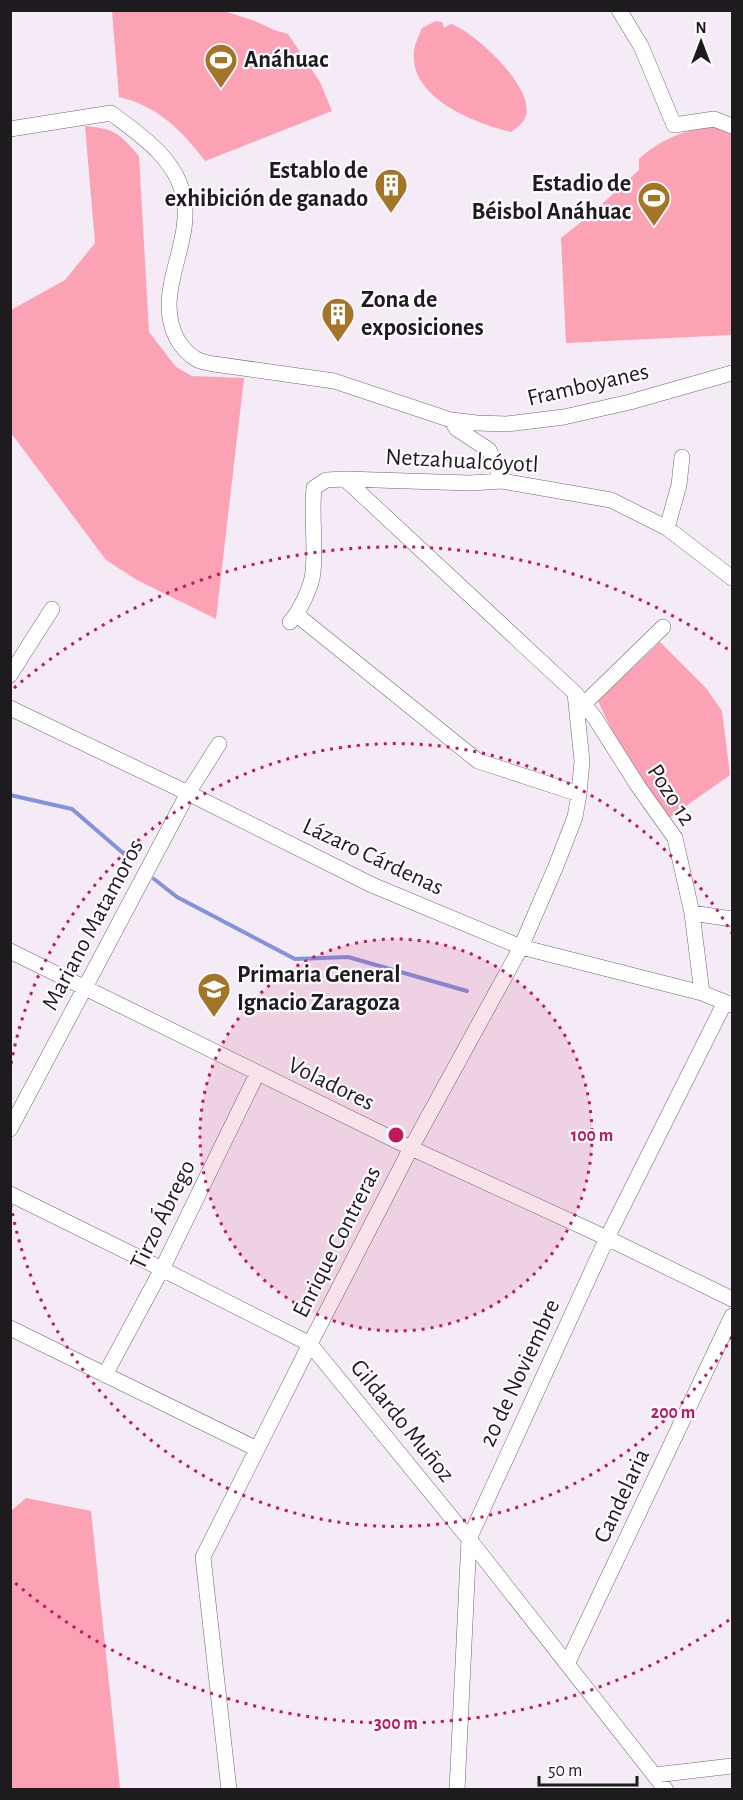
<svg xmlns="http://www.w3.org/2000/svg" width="743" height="1800" viewBox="0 0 743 1800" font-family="'Alegreya Sans',sans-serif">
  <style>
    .grass { fill: #fba2b5 }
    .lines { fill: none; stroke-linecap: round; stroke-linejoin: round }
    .stream { stroke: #8293dc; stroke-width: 4 }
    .minor-casing { stroke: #6f6771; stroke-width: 16 }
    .minor { stroke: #fff; stroke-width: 15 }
    .ring { fill: none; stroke: #c2185b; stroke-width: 3; stroke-dasharray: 3 6 }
    .labels { text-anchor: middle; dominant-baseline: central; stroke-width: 4.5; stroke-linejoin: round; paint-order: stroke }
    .poi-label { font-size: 24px; font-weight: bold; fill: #1e1b1e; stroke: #fefaff; text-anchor: start }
    .street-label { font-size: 24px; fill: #1e1b1e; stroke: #fefaff }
    .centre { fill: #c2185b; stroke: #fefaff; stroke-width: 3 }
    .ring-label { font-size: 18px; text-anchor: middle; font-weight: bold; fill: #c2185b; stroke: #fefaff; stroke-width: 4.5; stroke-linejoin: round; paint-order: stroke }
  </style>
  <rect width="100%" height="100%" fill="#f4ebf6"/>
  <path class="grass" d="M112,11H224L255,21L274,30L288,34L320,82L332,111L205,161C183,131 156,105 119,97Z
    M436,21L442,22L444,28L451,24C475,32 534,87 526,115C524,123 518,127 511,132C474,123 409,98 414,51C415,43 419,35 422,28Z
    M85,126C116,129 119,133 139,156L149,332L176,367L192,376L244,378L216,619L137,580L106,560L11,433V310L65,280L95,243Z
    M715,127L730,131L732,134V335L566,343L561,238L590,215L639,170V159C659,140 688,128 715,127Z
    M660,642L706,688L722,711L730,775L669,818L634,777L598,701Z
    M26,1498L91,1511L120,1788L11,1789V1511Z"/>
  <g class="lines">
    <path class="stream" d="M10,795L72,809L130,859
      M154,879L177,897L295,959L348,957L467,991"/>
    <defs>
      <path id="minor" d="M619,10L641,46L674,125L714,119L732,126
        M10,129L111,113C140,135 174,157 183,194C195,244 152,291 177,339C181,346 189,355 196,359C201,362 208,363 214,364L334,381L451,420L477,423L507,424L564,417L630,402L732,373
        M451,420L457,429L489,450L502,481
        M345,479L575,693L595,718L638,786L675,838L692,913L702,993
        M667,528L679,485L682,457
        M297,615L478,761L579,794
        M290,622C299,613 312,586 313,572C316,544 311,516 314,488L326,480L345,479L470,483L502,481L611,500L667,528L732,578
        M10,675L52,609
        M584,704L663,627
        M10,708L188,793L372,885L521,947L702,993L732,1005
        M692,913L732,919
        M10,951L411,1148L607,1238L732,1299
        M10,1129L188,793L219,744
        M10,1194L162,1269L310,1344L469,1539L666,1790
        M10,1328L257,1449
        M105,1375L162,1269L257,1074
        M568,1662L732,1316
        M655,1775L732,1766
        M229,1790L203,1557L310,1344L411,1148L521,947L556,866L575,817L579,794L582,761L575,693
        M457,1790L469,1539L607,1238L725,1002"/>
    </defs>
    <use href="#minor" class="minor-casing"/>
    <use href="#minor" class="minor"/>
  </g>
  <circle cx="396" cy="1135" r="196" fill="#c2185b" fill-opacity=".12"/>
  <g class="ring">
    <circle cx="396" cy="1135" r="196"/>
    <path d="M732 1337A392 392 0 0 1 11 1206M11 1064A392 392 0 0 1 732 933"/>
    <path d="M729 1620A588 588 0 0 1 14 1582M14 688A588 588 0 0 1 729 650"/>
  </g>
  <defs>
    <symbol id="stadium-pin" viewBox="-11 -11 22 30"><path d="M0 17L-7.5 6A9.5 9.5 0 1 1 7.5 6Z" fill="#a47428" stroke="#fefaff"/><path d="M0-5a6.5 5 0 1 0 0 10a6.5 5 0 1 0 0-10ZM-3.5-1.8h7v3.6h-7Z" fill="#fff"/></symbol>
    <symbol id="building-pin" viewBox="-11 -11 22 30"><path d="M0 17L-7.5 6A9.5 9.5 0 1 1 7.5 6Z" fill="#a47428" stroke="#fefaff"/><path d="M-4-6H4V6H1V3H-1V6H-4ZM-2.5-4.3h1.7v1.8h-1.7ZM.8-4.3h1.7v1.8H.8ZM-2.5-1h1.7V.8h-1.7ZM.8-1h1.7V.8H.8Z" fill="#fff"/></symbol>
    <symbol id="school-pin" viewBox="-11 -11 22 30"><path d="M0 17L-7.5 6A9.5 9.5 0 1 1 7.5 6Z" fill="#a47428" stroke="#fefaff"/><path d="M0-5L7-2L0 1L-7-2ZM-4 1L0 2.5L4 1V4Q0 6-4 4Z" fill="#fff"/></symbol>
  </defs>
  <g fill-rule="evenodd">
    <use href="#stadium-pin" x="202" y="41" width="38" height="52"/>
    <use href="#building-pin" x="372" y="166" width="38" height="52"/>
    <use href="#stadium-pin" x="635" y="179" width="38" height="52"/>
    <use href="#building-pin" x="319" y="295" width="38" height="52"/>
    <use href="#school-pin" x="195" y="970" width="38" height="52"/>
  </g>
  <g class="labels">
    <g class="poi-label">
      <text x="244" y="60">Anáhuac</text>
      <text x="368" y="171" text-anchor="end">Establo de<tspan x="368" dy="28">exhibición de ganado</tspan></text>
      <text x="631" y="184" text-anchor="end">Estadio de<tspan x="631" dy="28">Béisbol Anáhuac</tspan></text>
      <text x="361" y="300">Zona de<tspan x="361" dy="28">exposiciones</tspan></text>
      <text x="237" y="975">Primaria General<tspan x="237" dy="28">Ignacio Zaragoza</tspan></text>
    </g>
    <g class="street-label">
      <text transform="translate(588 385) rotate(-13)">Framboyanes</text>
      <text transform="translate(462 461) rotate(3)">Netzahualcóyotl</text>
      <text transform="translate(671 795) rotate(57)">Pozo 12</text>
      <text transform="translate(373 857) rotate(25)">Lázaro Cárdenas</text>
      <text transform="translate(93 925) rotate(-62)">Mariano Matamoros</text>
      <text transform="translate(331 1084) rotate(26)">Voladores</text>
      <text transform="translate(163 1215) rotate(-64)">Tirzo Ábrego</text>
      <text transform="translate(337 1242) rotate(-63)">Enrique Contreras</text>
      <text transform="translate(520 1373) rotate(-65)">20 de Noviembre</text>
      <text transform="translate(402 1421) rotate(51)">Gildardo Muñoz</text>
      <text transform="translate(622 1496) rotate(-65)">Candelaria</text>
    </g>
  </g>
  <circle cx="396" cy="1135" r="9" class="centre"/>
  <g class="ring-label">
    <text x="592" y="1141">100 m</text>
    <text x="673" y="1418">200 m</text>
    <text x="396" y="1729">300 m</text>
  </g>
  <rect width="743" height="1800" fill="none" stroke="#1e1b1e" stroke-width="24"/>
  <g transform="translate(701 42)" stroke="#fefaff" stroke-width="4.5" paint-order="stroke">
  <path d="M0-4.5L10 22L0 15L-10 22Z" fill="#1e1b1e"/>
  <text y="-9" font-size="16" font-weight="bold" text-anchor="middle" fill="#1e1b1e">N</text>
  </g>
  <path d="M539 1776v9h98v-9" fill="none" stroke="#1e1b1e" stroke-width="3"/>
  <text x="548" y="1776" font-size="18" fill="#1e1b1e" stroke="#fefaff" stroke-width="4.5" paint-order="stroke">50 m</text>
</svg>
